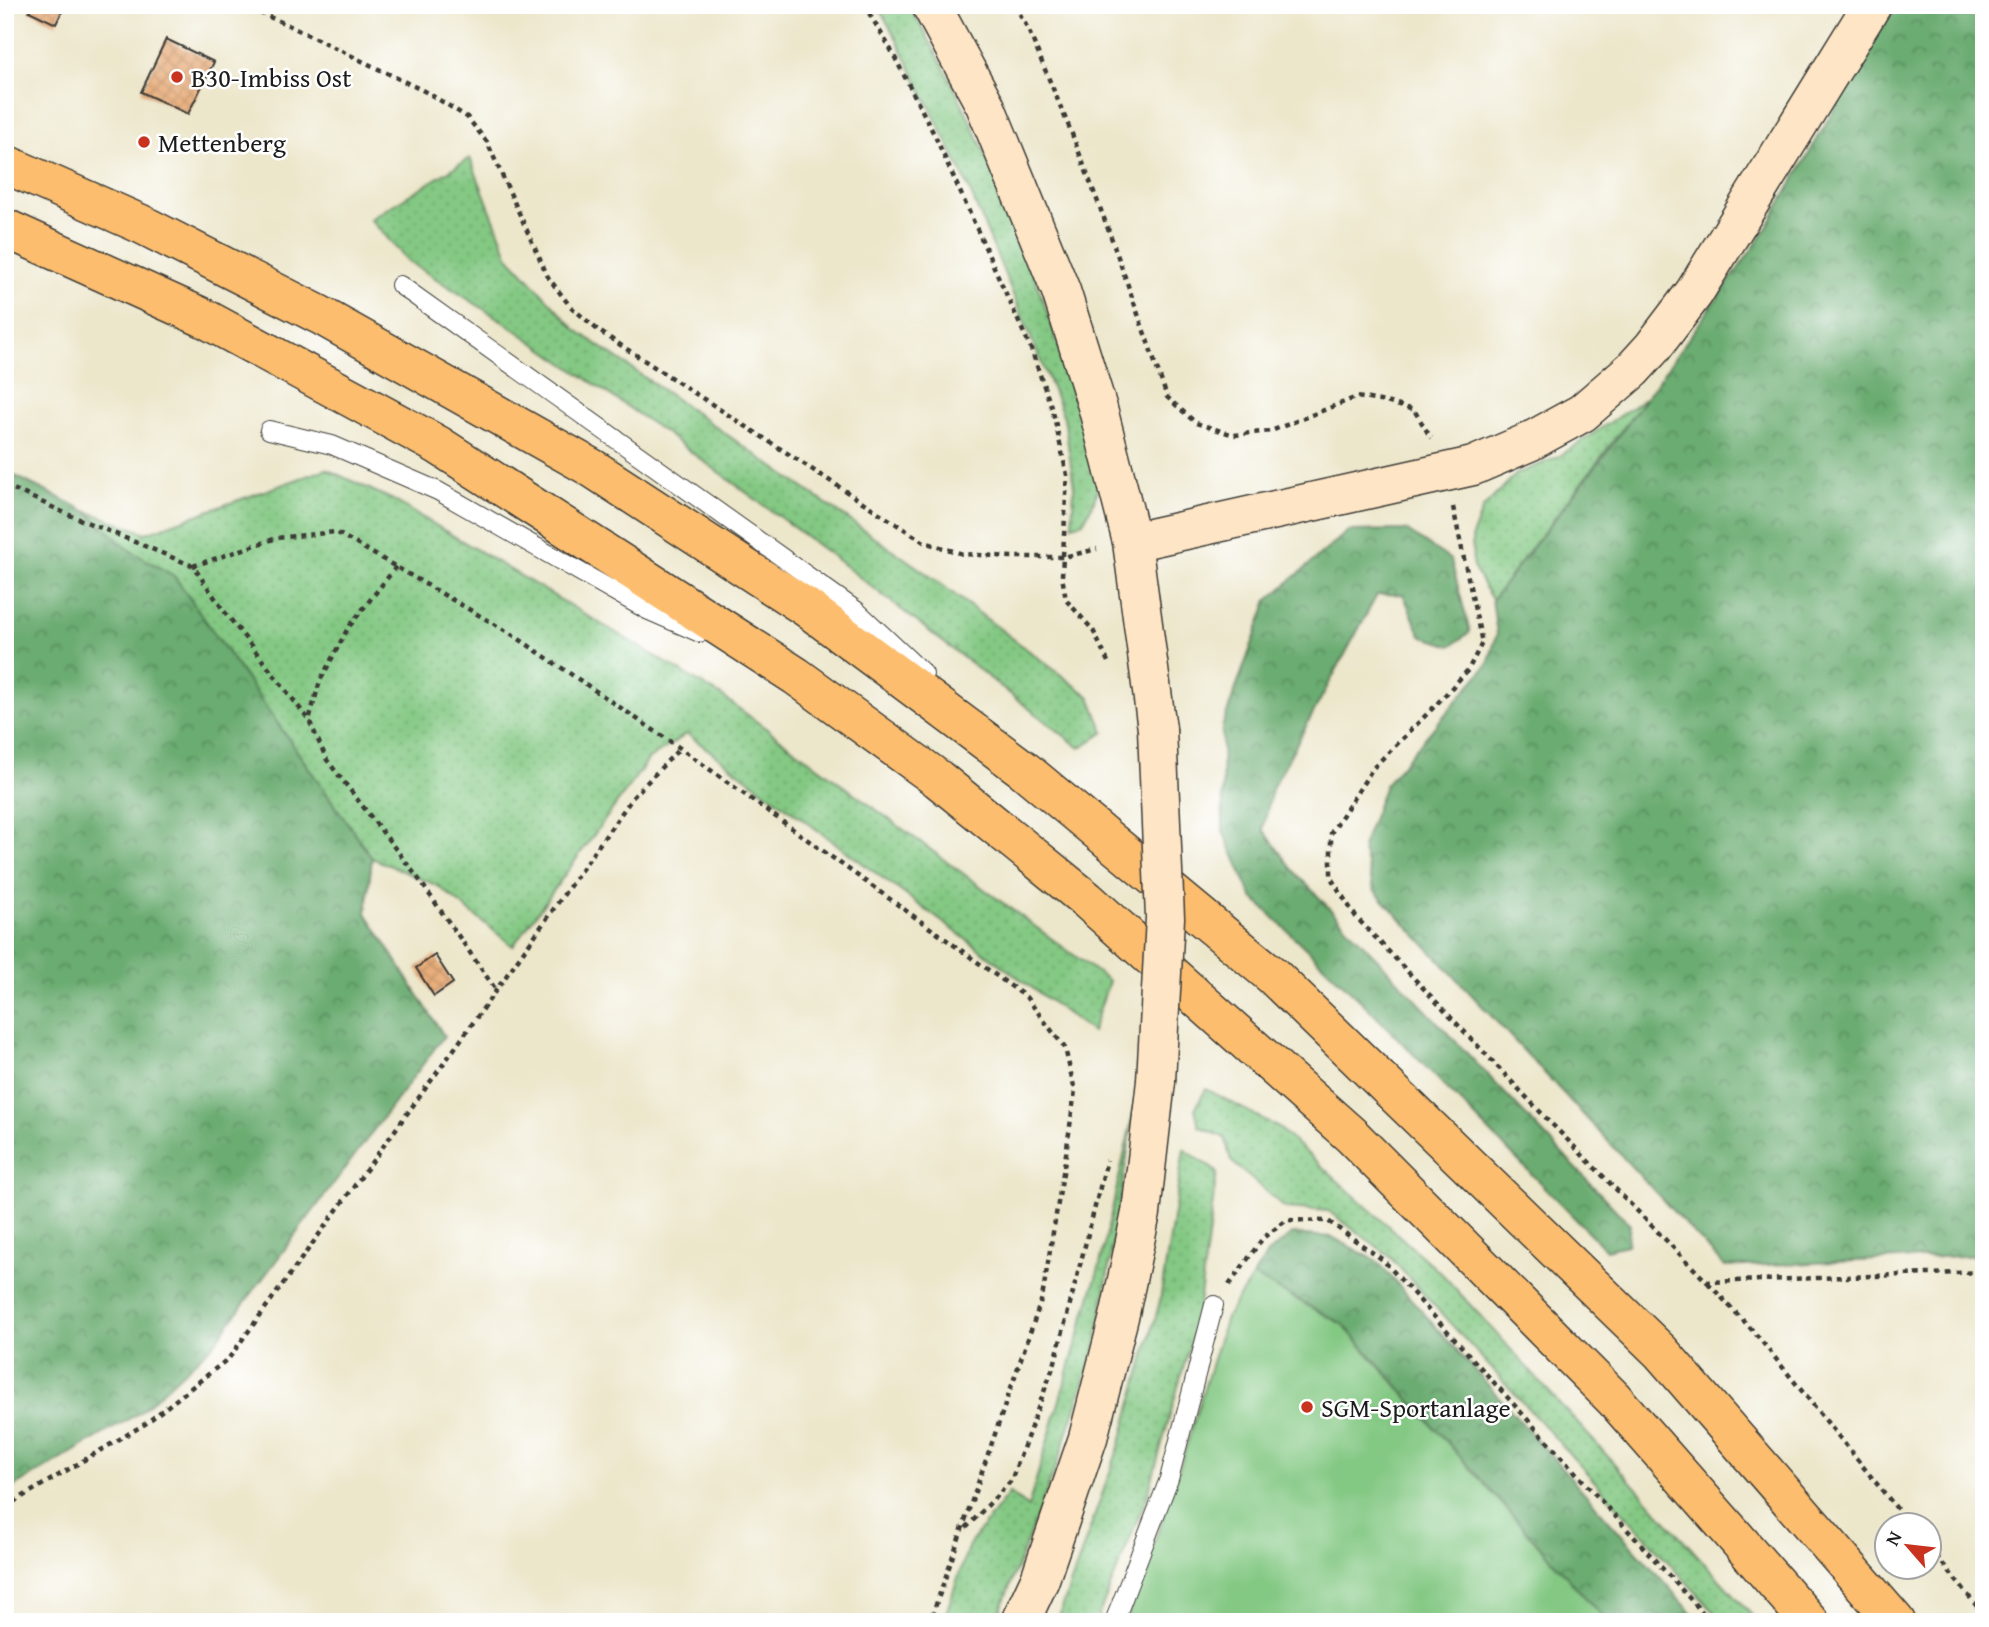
<svg xmlns="http://www.w3.org/2000/svg" width="1989" height="1627" viewBox="0 0 1989 1627" font-family="'Gentium Book Plus',serif">
  <style>
    .grass { fill: url(#grass-dots); stroke: #507250; stroke-width: 2 }
    .forest { fill: url(#forest-crowns); stroke: #436446; stroke-width: 2 }
    .park { fill: #83c883; stroke: #507250; stroke-width: 2 }
    .building { fill: url(#building-cross-hatch) }
    .lines { fill: none; stroke-linecap: round; stroke-linejoin: round }
    .lane-casing { stroke: #3b3a36; stroke-width: 20 }
    .secondary-casing { stroke: #3b3a36; stroke-width: 41 }
    .highway-casing { stroke: #3b3a36; stroke-width: 41 }
    .path { stroke: #3b3a36; stroke-width: 4.5; stroke-dasharray: 5 5; stroke-linecap: butt }
    .lane { stroke: #fff; stroke-width: 18 }
    .secondary { stroke: #fee5c5; stroke-width: 38 }
    .highway { stroke: #fcbd6e; stroke-width: 38 }
    .secondary-bridge-casing { stroke: #3b3a36; stroke-width: 41; stroke-linecap: butt }
    .secondary-bridge { stroke: #fee5c5; stroke-width: 38 }
    .poi-dot { fill: #c8321e; stroke: #fff; stroke-width: 2.5 }
    .labels { text-anchor: middle; dominant-baseline: central; stroke-width: 5; stroke-linejoin: round; paint-order: stroke }
    .poi-label { font-size: 26px; fill: #1c1c1c; stroke: #fff; text-anchor: start }
  </style>
  <defs>
    <pattern id="grass-dots" width="8" height="8" patternUnits="userSpaceOnUse" patternTransform="scale(1.75)"><rect width="8" height="8" fill="#83c883"/><path d="M2 2h.1M6 6h.1" fill="none" stroke="#71ab71" stroke-width="1.8" stroke-linecap="round"/></pattern>
    <pattern id="forest-crowns" width="20" height="18" patternUnits="userSpaceOnUse" patternTransform="scale(1.75)"><rect width="20" height="18" fill="#6aac71"/><path d="M2 6a3 3 0 1 1 6 0M12 15a3 3 0 1 1 6 0" fill="none" stroke="#568b5c"/></pattern>
    <pattern id="building-cross-hatch" width="8" height="8" patternUnits="userSpaceOnUse" patternTransform="scale(1.75)"><rect width="8" height="8" fill="#e8ad7a"/><path d="M0 0l8 8M0 8l8-8" fill="none" stroke="#c69469"/></pattern>
  </defs>
  <rect width="100%" height="100%" fill="#fff"/>
  <filter id="ink" filterUnits="userSpaceOnUse"><feTurbulence type="fractalNoise" baseFrequency=".0143" numOctaves="2"/><feDisplacementMap in="SourceGraphic" scale="14" xChannelSelector="R" yChannelSelector="G"/><feConvolveMatrix kernelMatrix="1 2 1 2 8 2 1 2 1" color-interpolation-filters="sRGB"/></filter>
  <filter id="wash" filterUnits="userSpaceOnUse"><feTurbulence type="fractalNoise" baseFrequency=".00686" numOctaves="4" result="noise"/><feDisplacementMap in="SourceGraphic" scale="28" xChannelSelector="R" yChannelSelector="G"/><feGaussianBlur stdDeviation="1.57" result="paint"/><feColorMatrix in="noise" values="0 0 0 0 0 0 0 0 0 0 0 0 0 0 0 0 0 1.4 0 .05"/><feComposite in="paint" operator="in"/></filter>
  <g filter="url(#wash)">
    <rect width="100%" height="100%" fill="#ece6ca"/>
    <path class="grass" d="M877,5H909C979,122 1029,250 1069,380C1078,412 1094,450 1097,482C1098,497 1090,510 1083,522L1072,525L1074,486L1064,417L965,179L896,38Z
      M470,158L509,257L575,329L930,576L1090,697L1104,732L1080,748L827,552L664,432L504,322L408,261L370,219Z
      M1646,398L1492,600L1473,567L1472,536L1483,508L1516,474L1558,457Z
      M326,469L393,500L722,696L1109,981L1092,1032L687,734L649,759L513,946L438,886L372,858L174,576L129,550L86,511L146,533Z
      M1206,1089L1279,1128L1444,1276L1758,1622H1723L1387,1254L1328,1211L1285,1208L1231,1161L1225,1138L1199,1126L1195,1109Z
      M1136,1101L1096,1346L1060,1456L996,1622H943L969,1545L1009,1493L1028,1507L1100,1264Z
      M1184,1149L1217,1172L1197,1319L1148,1494L1096,1622H1057L1122,1438L1160,1301Z"/>
    <path class="forest" d="M1894,5H1984V1255L1725,1267L1374,890L1362,847L1385,785L1488,664L1497,634L1492,600L1613,444L1763,234Z
      M5,471L86,511L129,550L174,576L372,858L366,913L444,1036L213,1345L139,1413L5,1492Z
      M1406,530L1451,560L1470,632L1451,646L1421,636L1403,594L1377,595L1272,789L1263,829L1293,870L1630,1225L1627,1245L1606,1250L1365,1005L1252,897L1223,831L1222,727L1268,600L1348,531Z
      M1292,1234L1332,1237L1377,1261L1700,1622H1607L1343,1324L1253,1276L1268,1253Z"/>
    <path class="park" d="M1253,1276L1342,1324L1607,1622H1126L1173,1489L1226,1317Z"/>
    <g id="blocks">
      <path class="building" d="M32,5H65L56,24L29,11Z
        M166,39L214,62L188,114L141,92Z
        M435,955L453,983L434,996L416,968Z"/>
    </g>
  </g>
  <g filter="url(#ink)">
    <use href="#blocks" fill-opacity="0" stroke="#3b3a36" stroke-width="2"/>
    <g class="lines">
      <defs>
        <path id="lane" d="M400,285L857,611L924,674
          M269,430L332,445L438,491L647,610L700,633
          M1114,1622L1169,1479L1214,1305"/>
        <path id="secondary" d="M931,5L985,105L1061,291L1079,348L1098,409L1132,542L1157,729
          M1132,542L1473,466L1529,442L1582,413L1633,369L1653,347L1694,293L1872,5
          M1020,1622L1040,1579L1088,1438L1120,1313L1141,1213L1156,1081"/>
        <path id="highway" d="M5,164L141,224L320,315L592,468L807,608L1023,769L1273,976L1661,1352L1896,1622
          M5,228L204,318L438,445L796,676L938,779L1087,900L1352,1136L1614,1399L1810,1622"/>
      </defs>
      <use href="#lane" class="lane-casing"/>
      <use href="#secondary" class="secondary-casing"/>
      <use href="#highway" class="highway-casing"/>
      <path class="path" d="M241,5L286,24L428,93L467,117L487,142L548,277L570,306L599,331L924,542L963,554L1012,557H1064L1097,549
        M864,5L889,46L935,136L1031,349L1053,412L1067,475L1062,576L1066,600L1093,630L1109,664
        M1015,5L1028,29L1072,134L1110,234L1167,397L1196,423L1234,435L1271,431L1357,397L1386,402L1414,410L1431,438
        M5,485L67,514L193,566L224,611L309,720
        M1453,507L1482,643L1468,670L1434,707L1373,768L1331,833V878L1356,917L1547,1119L1707,1282L1984,1272
        M193,566L277,538L336,532L513,635L680,748L1026,997L1065,1048L1075,1091L1065,1161L1042,1298L930,1622
        M396,567L348,628L320,681L309,720L327,760L418,878L496,990
        M1708,1283L1755,1333L1911,1526
        M1229,1285L1263,1238L1287,1220L1328,1221L1383,1260L1711,1622
        M5,1507L145,1424L229,1358L460,1041L633,797L680,748
        M966,1528L1011,1481L1055,1362L1107,1160
        M1930,1548L1984,1615"/>
      <use href="#lane" class="lane"/>
      <use href="#secondary" class="secondary"/>
      <use href="#highway" class="highway"/>
      <defs>
        <path id="secondary-bridge" d="M1156,1081L1165,918L1157,729"/>
      </defs>
      <use href="#secondary-bridge" class="secondary-bridge-casing"/>
      <use href="#secondary-bridge" class="secondary-bridge"/>
    </g>
  </g>
  <g class="poi-dot">
    <circle cx="177" cy="77" r="7"/>
    <circle cx="144" cy="142" r="7"/>
    <circle cx="1307" cy="1407" r="7"/>
  </g>
  <g class="labels">
    <g class="poi-label">
      <text x="191" y="77">B30-Imbiss Ost</text>
      <text x="158" y="142">Mettenberg</text>
      <text x="1321" y="1407">SGM-Sportanlage</text>
    </g>
  </g>
  <rect width="1989" height="1627" fill="none" stroke="#fff" stroke-width="28"/>
  <g transform="translate(1908 1546) rotate(298)"><circle r="33" fill="#ffffff" stroke="#a4a4a4" stroke-width="2"/>
  <path d="M0-5L12 26L0 18L-12 26Z" fill="#c8321e"/>
  <text y="-10" font-size="19" font-weight="bold" text-anchor="middle" fill="#1c1c1c">N</text>
  </g>
</svg>
